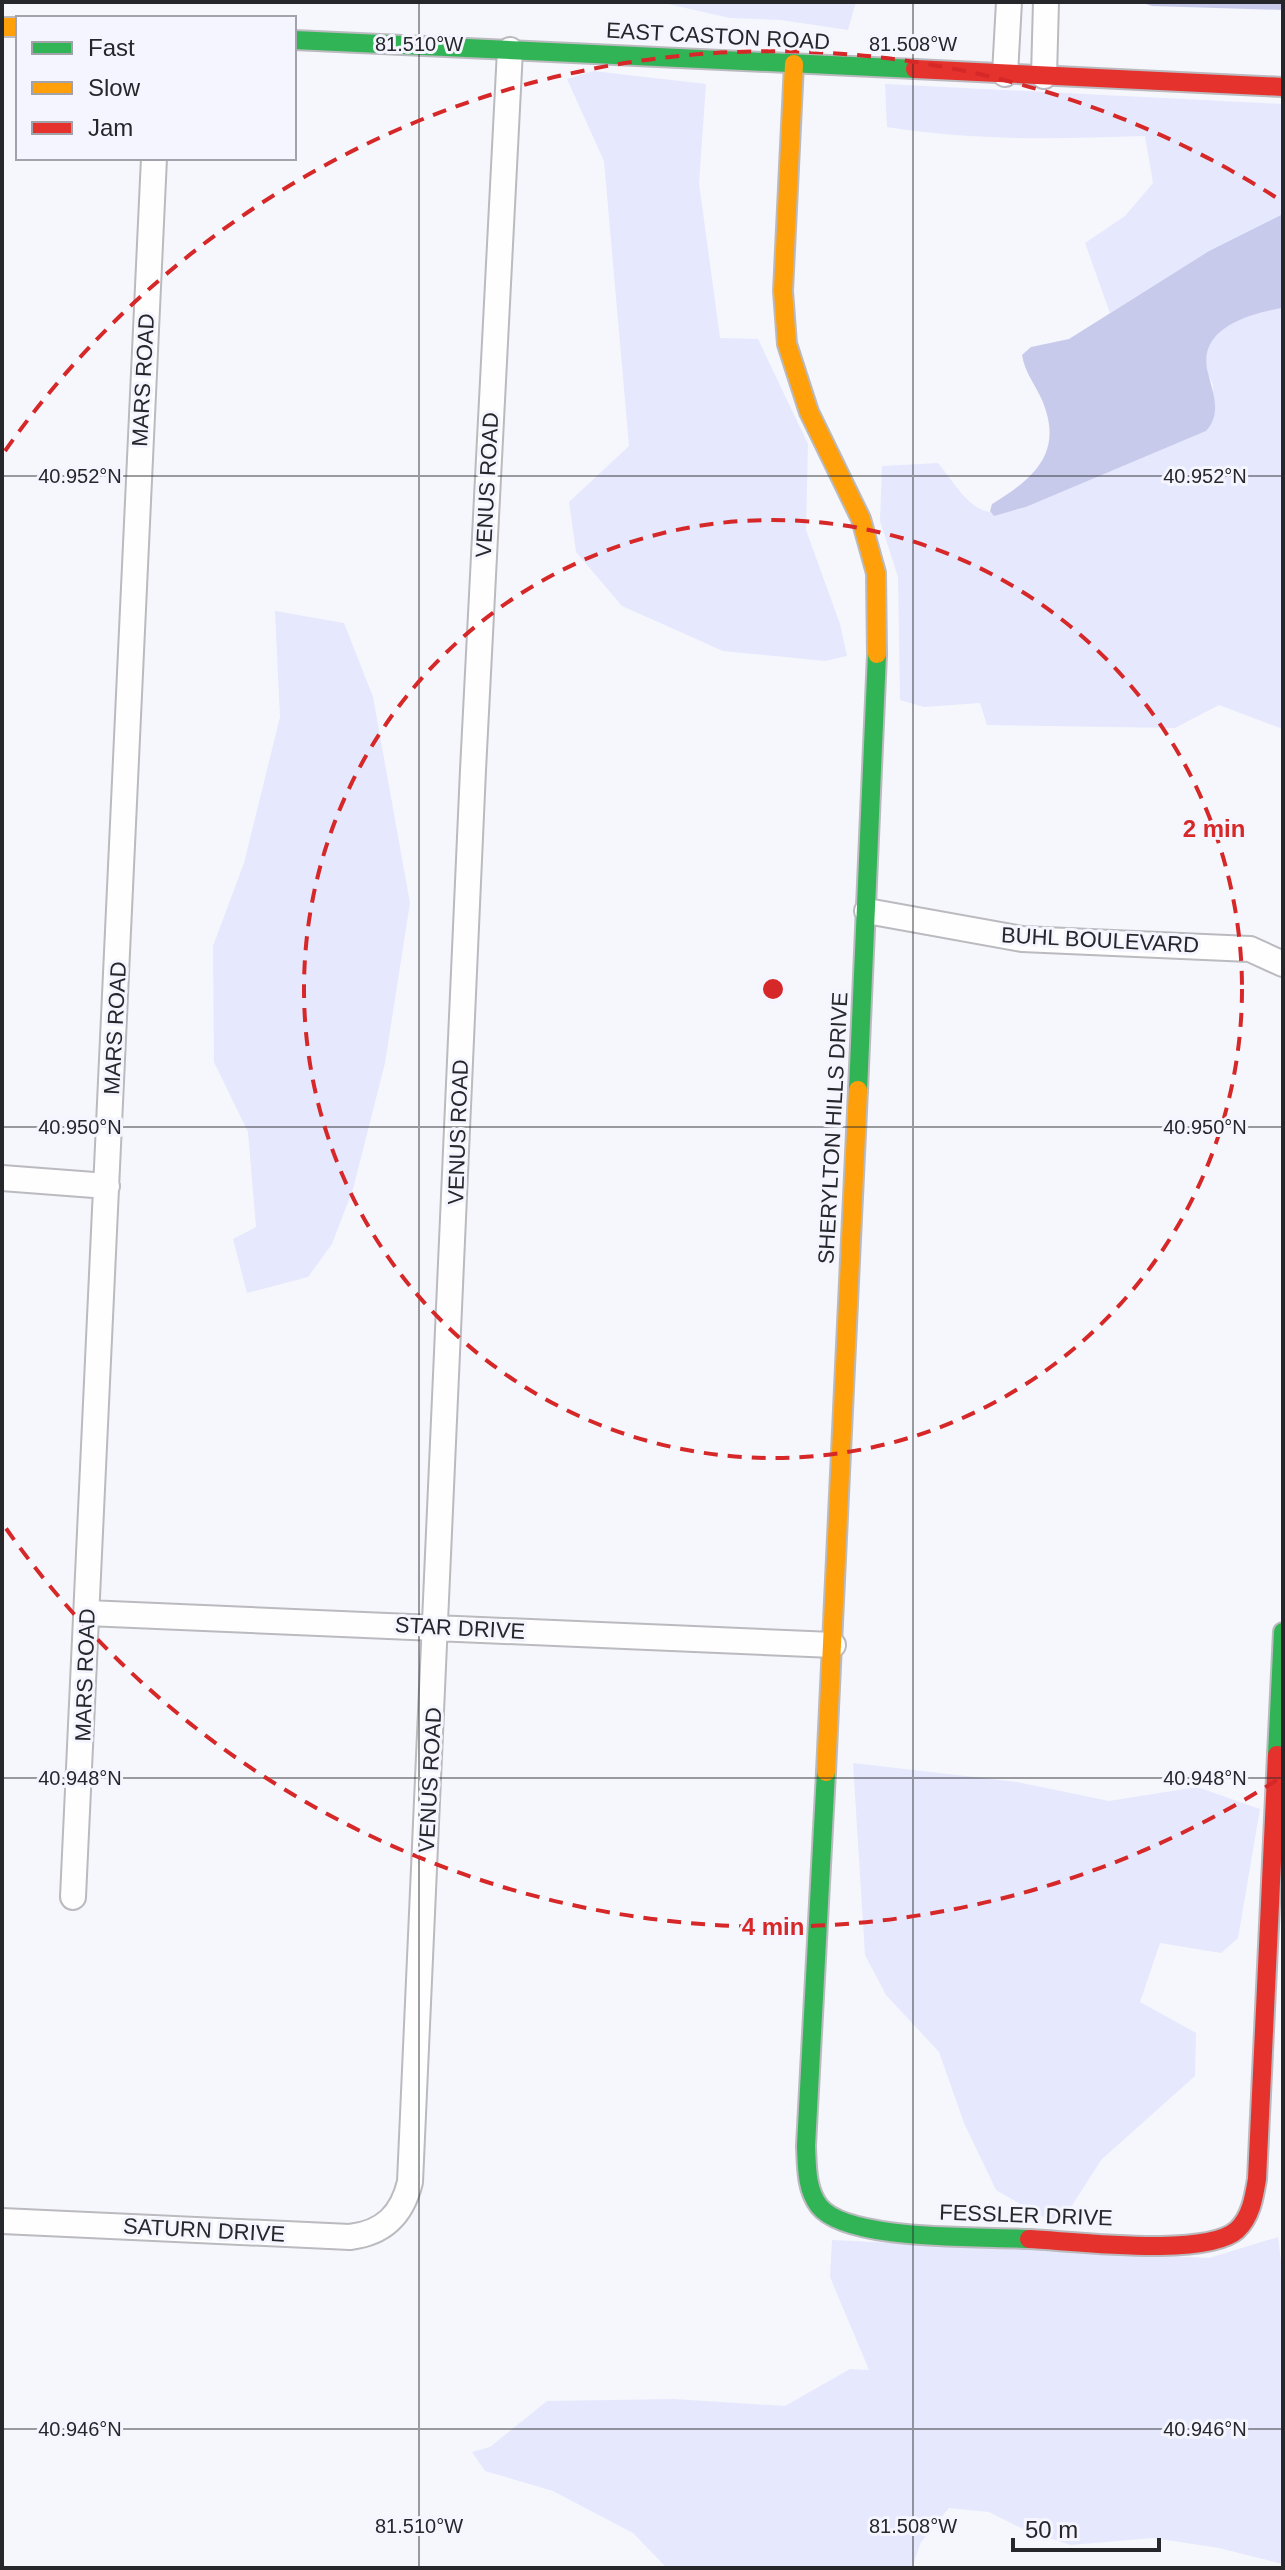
<svg xmlns="http://www.w3.org/2000/svg" width="1285" height="2570" viewBox="0 0 1285 2570" font-family="Helvetica,sans-serif">
  <style>
    .green { fill: #e6e8fd }
    .water { fill: #c8caec }
    .lines { fill: none; stroke-linecap: round; stroke-linejoin: round }
    .street-casing { stroke: #bababf; stroke-width: 28 }
    .fast-casing { stroke: #bababf; stroke-width: 22 }
    .slow-casing { stroke: #bababf; stroke-width: 22 }
    .jam-casing { stroke: #bababf; stroke-width: 22 }
    .street { stroke: #fefeff; stroke-width: 24 }
    .fast { stroke: #30b455; stroke-width: 18 }
    .slow { stroke: #ff9f0a; stroke-width: 18 }
    .jam { stroke: #e5322d; stroke-width: 18 }
    .ticks { fill: none; stroke: #26272b; stroke-width: 2; stroke-opacity: 0.45 }
    .ring { fill: none; stroke: #d62828; stroke-width: 4; stroke-dasharray: 14 10 }
    .labels { text-anchor: middle; dominant-baseline: central; stroke-width: 6; stroke-linejoin: round; paint-order: stroke }
    .street-label { font-size: 22px; fill: #26272b; stroke: #f4f5fe }
    .ticks-label { font-size: 20px; text-anchor: middle; fill: #26272b; stroke: #f4f5fe; stroke-width: 6; stroke-linejoin: round; paint-order: stroke }
    .centre { fill: #d62828; stroke: #f4f5fe; stroke-width: 4 }
    .ring-label { font-size: 24px; text-anchor: middle; font-weight: bold; fill: #d62828; stroke: #f4f5fe; stroke-width: 6; stroke-linejoin: round; paint-order: stroke }
  </style>
  <rect width="100%" height="100%" fill="#f6f7fc"/>
  <path class="green" d="M659,2H856L848,30L781,20L730,18Z
    M593,71L706,84L699,183L720,338L758,339L808,444L806,530L840,624L847,656L825,661L723,651L622,606L576,552L569,502L629,446L604,161L567,79Z
    M885,84L1283,104V214L1209,251L1110,313L1085,243L1125,216L1153,183L1145,136C1058,139 973,141 887,127Z
    M1283,308V729L1219,705L1175,728L987,725L980,703L924,707L900,700L898,577L880,521L882,466L938,463C967,499 976,525 1026,507L1206,431C1208,418 1214,400 1213,387C1213,381 1207,375 1206,369C1203,325 1249,313 1283,308Z
    M275,611L344,623L373,697L410,903L385,1063L353,1189L332,1244L308,1277L247,1293L233,1239L256,1227L248,1132L214,1062L213,946L244,863L280,717Z
    M853,1763L1017,1782L1109,1801L1197,1787L1260,1809L1238,1938L1221,1953L1160,1943L1140,2002L1196,2033L1195,2076L1101,2160L1059,2226L996,2190L964,2123L939,2052L886,1995L865,1955Z
    M1278,2237L1283,2276V2564L1219,2548L1153,2538L1071,2545L1027,2531L989,2512L949,2508L921,2542L912,2568H667L633,2533L553,2491L485,2471L472,2452L490,2447L547,2401L674,2399L785,2406L850,2369L869,2370L830,2277L832,2240L1209,2258Z"/>
  <path class="water" d="M1140,2H1283V10L1152,6Z
    M1283,214V308C1251,313 1196,328 1208,373C1213,393 1222,414 1206,431L1026,507L994,516L990,511L992,504C1035,478 1064,452 1042,400C1035,384 1025,373 1022,355L1031,347L1069,339L1209,251Z"/>
  <g class="lines">
    <defs>
      <path id="street" d="M1005,74L1009,2
        M1044,76L1046,2
        M867,911L1022,939L1250,949L1283,964
        M2,1178L107,1186
        M87,1613L833,1645
        M73,1897L154,158
        M2,2221L350,2237C384,2233 402,2215 410,2182L473,770L510,50"/>
      <path id="fast" d="M294,40L915,69
        M858,1090L877,654
        M1277,1755L1283,1632
        M826,1772L806,2146C807,2166 806,2189 819,2206C847,2242 983,2236 1029,2239"/>
      <path id="slow" d="M2,27H18
        M794,64L783,291L787,344L809,412L861,519L876,573L877,654
        M826,1772L858,1090"/>
      <path id="jam" d="M915,69L1283,87
        M1029,2239C1073,2241 1206,2258 1237,2230C1251,2217 1254,2197 1257,2179L1277,1755"/>
    </defs>
    <use href="#street" class="street-casing"/>
    <use href="#fast" class="fast-casing"/>
    <use href="#slow" class="slow-casing"/>
    <use href="#jam" class="jam-casing"/>
    <use href="#street" class="street"/>
    <use href="#fast" class="fast"/>
    <use href="#slow" class="slow"/>
    <use href="#jam" class="jam"/>
  </g>
  <path class="ticks" d="M419,2V2568M913,2V2568M2,476H1283M2,1127H1283M2,1778H1283M2,2429H1283"/>
  <g class="ring">
    <circle cx="773" cy="989" r="469"/>
    <path d="M1277 1780A938 938 0 0 1 5 1527M5 451A938 938 0 0 1 1277 198"/>
  </g>
  <g class="labels">
    <g class="street-label">
      <text transform="translate(718 36) rotate(3)">EAST CASTON ROAD</text>
      <text transform="translate(143 380) rotate(-87)">MARS ROAD</text>
      <text transform="translate(487 485) rotate(-87)">VENUS ROAD</text>
      <text transform="translate(1100 940) rotate(3)">BUHL BOULEVARD</text>
      <text transform="translate(115 1028) rotate(-87)">MARS ROAD</text>
      <text transform="translate(833 1128) rotate(-87)">SHERYLTON HILLS DRIVE</text>
      <text transform="translate(458 1132) rotate(-88)">VENUS ROAD</text>
      <text transform="translate(460 1628) rotate(3)">STAR DRIVE</text>
      <text transform="translate(85 1675) rotate(-88)">MARS ROAD</text>
      <text transform="translate(430 1780) rotate(-87)">VENUS ROAD</text>
      <text transform="translate(1026 2215) rotate(2)">FESSLER DRIVE</text>
      <text transform="translate(204 2230) rotate(3)">SATURN DRIVE</text>
    </g>
  </g>
  <g class="ticks-label">
    <text x="419" y="51">81.510°W</text>
    <text x="913" y="51">81.508°W</text>
    <text x="80" y="483">40.952°N</text>
    <text x="1205" y="483">40.952°N</text>
    <text x="80" y="1134">40.950°N</text>
    <text x="1205" y="1134">40.950°N</text>
    <text x="80" y="1785">40.948°N</text>
    <text x="1205" y="1785">40.948°N</text>
    <text x="80" y="2436">40.946°N</text>
    <text x="1205" y="2436">40.946°N</text>
    <text x="419" y="2533">81.510°W</text>
    <text x="913" y="2533">81.508°W</text>
  </g>
  <circle cx="773" cy="989" r="12" class="centre"/>
  <g class="ring-label">
    <text x="1214" y="837">2 min</text>
    <text x="773" y="1935">4 min</text>
  </g>
  <rect width="1285" height="2570" fill="none" stroke="#26272b" stroke-width="8"/>
  <rect x="16" y="16" width="280" height="144" fill="#f4f5fe" stroke="#a2a3aa" stroke-width="2"/>
  <rect x="32" y="42" width="40" height="12" fill="#30b455" stroke="#a2a3aa" stroke-width="2"/>
  <text x="88" y="56" font-size="24" fill="#26272b">Fast</text>
  <rect x="32" y="82" width="40" height="12" fill="#ff9f0a" stroke="#a2a3aa" stroke-width="2"/>
  <text x="88" y="96" font-size="24" fill="#26272b">Slow</text>
  <rect x="32" y="122" width="40" height="12" fill="#e5322d" stroke="#a2a3aa" stroke-width="2"/>
  <text x="88" y="136" font-size="24" fill="#26272b">Jam</text>
  <path d="M1013 2538v12h146v-12" fill="none" stroke="#26272b" stroke-width="4"/>
  <text x="1025" y="2538" font-size="24" fill="#26272b" stroke="#f4f5fe" stroke-width="6" paint-order="stroke">50 m</text>
</svg>
